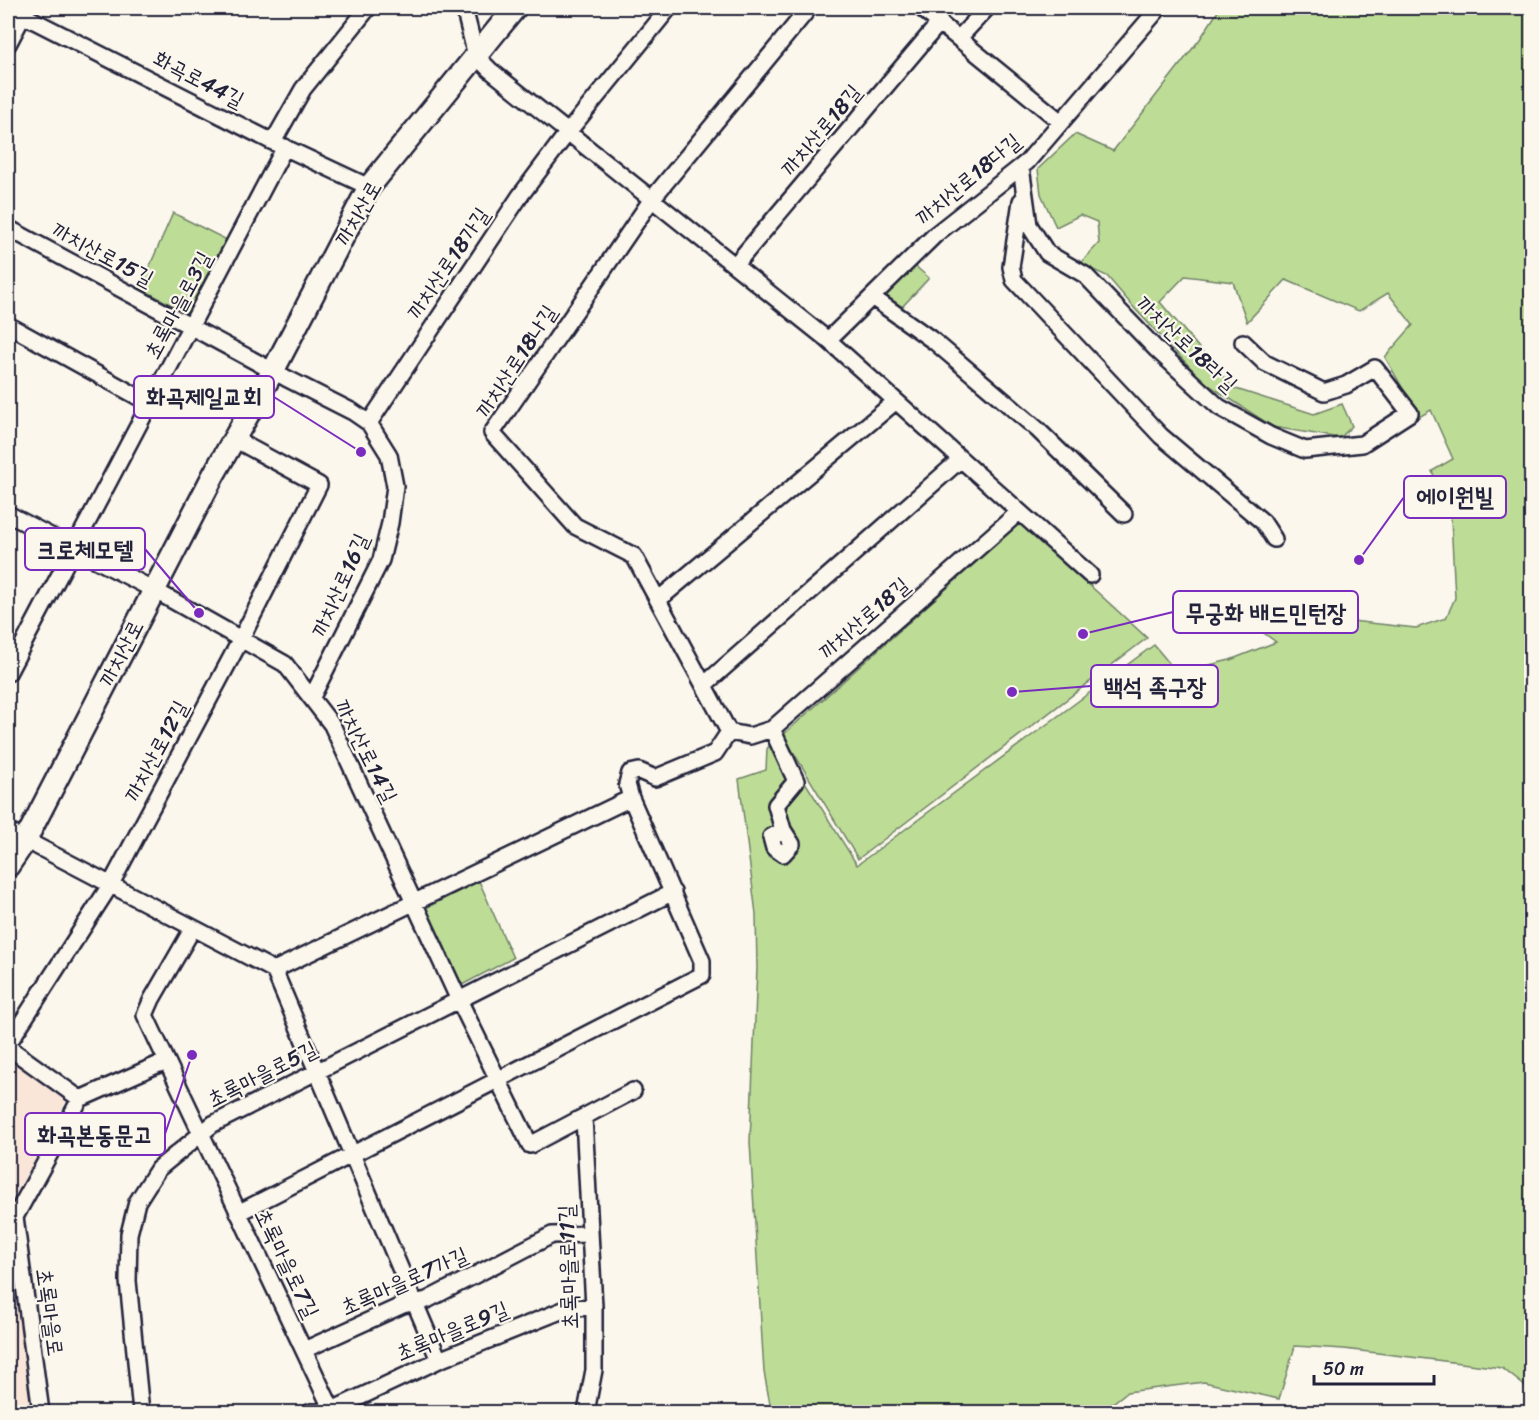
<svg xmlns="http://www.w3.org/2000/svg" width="1539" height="1420" viewBox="0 0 1539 1420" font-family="Sriracha,'Poor Story',sans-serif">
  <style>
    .built { fill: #f9e6d8 }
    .green { fill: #bddd96; stroke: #708068; stroke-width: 1.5 }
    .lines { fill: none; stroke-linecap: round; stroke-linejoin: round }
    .street-casing { stroke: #22223b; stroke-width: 20 }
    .secondary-casing { stroke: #22223b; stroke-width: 26 }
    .street { stroke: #fbf7ec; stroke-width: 15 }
    .secondary { stroke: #fbf7ec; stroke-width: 21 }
    .labels { text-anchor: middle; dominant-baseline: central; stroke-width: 4.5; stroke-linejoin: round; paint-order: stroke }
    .street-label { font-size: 22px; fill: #22223b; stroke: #fbf7ec }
    .leader { fill: none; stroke: #7b2cbf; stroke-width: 2 }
    .callout-dot { fill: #7b2cbf; stroke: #fbf7ec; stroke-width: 2 }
    .callout { fill: #fbf7ec; stroke: #7b2cbf; stroke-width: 2 }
    .callout-label { font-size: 24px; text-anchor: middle; font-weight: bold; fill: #22223b }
  </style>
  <rect width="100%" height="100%" fill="#fbf7ec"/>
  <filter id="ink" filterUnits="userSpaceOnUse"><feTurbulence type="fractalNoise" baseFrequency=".0167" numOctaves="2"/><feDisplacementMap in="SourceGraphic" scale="12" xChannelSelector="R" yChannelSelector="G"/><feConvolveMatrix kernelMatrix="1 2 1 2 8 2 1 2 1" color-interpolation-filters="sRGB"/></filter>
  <g filter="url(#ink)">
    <path class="built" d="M8,1059L66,1101L15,1196L8,1189Z
      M8,1228L31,1412H8Z"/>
    <path class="green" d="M1220,8H1531V1391L1502,1368L1344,1349L1295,1346L1279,1399L1204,1382L1127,1392L1101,1412H781L770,1404L764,1372L750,1142L757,968L756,914L739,779L766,770L767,749L771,743L780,742L857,865L1154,645L1174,669L1201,667L1230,660L1276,642L1230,608L1416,628L1446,618L1455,598L1451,519L1432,471L1453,459L1431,410L1419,417L1385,357L1413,325L1388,293L1359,311L1286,280L1247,322L1233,282L1185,276L1160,302L1233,388L1314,414L1342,404L1352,426L1340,438L1273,427L1204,382L1136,310L1107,276L1080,264L1099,243L1097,222L1080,215L1056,227L1041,194L1038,169L1075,134L1113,151L1200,39Z
      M173,213L229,241L190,315L140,288Z
      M914,265L929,278L902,307L882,294Z
      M1021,522L1147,638L858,859L783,735Z
      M479,881L513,958L462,985L426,908Z"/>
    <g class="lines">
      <defs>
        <path id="street" d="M9,8L273,142L369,187
          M464,8L476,56L490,70L828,340L1090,575
          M921,8L1061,122
          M959,38L987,8
          M8,44L27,8
          M273,142L303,89L368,8
          M1021,167L1029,225L1047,253L1085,275L1157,350L1219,407L1271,436L1305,450L1362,444L1410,413L1375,368L1346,385L1324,392L1265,363L1243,342
          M1021,201L1011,267L1014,280L1161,436L1263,522L1274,539
          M8,228L286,378L353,412L369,423L389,455L395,486L390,523L381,560L312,697
          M735,265L940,22
          M872,297L935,342L1037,429L1124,514
          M8,325L151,404
          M828,340L936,234L1027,162L1159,8
          M369,423L520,196L568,132L669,8
          M8,514L154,590L285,664L332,725L459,1000L530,1145L633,1091
          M658,600L896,401
          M8,673L285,147
          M704,685L961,459
          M772,729L796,781L776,805L783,830L771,837L774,848L783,854L792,844L783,830
          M729,732L634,556L575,526L492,433L652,199L809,8
          M729,732L750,736L772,729L1019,512
          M8,831L274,970L439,1360
          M193,928L152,999L145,1015L332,1410
          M274,970L631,798
          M8,1044L111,884L241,639L319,485L234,439
          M8,1047L80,1099
          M584,1118L594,1307V1370L586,1412
          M8,1210L15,1217L41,1412
          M238,1213L702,975V961L631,798L627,784L630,773L639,771L655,778L715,753L729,732
          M15,1217L80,1099L166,1061
          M304,1350L403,1305L427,1300L552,1235L590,1234
          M332,1410L439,1360L568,1308L594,1307
          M141,1412L128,1281L129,1234L137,1202L158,1169L213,1124L673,892
          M311,1412L332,1410L337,1412"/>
        <path id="secondary" d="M8,866L25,841L214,474L273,371L369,187L515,8"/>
      </defs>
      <use href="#street" class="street-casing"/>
      <use href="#secondary" class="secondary-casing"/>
      <use href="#street" class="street"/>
      <use href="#secondary" class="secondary"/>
    </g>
  </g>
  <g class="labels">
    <g class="street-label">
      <text transform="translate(199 79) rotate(27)">화곡로44길</text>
      <text transform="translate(821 130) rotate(-50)">까치산로18길</text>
      <text transform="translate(968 179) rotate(-40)">까치산로18다길</text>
      <text transform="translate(358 213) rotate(-60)">까치산로</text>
      <text transform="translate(103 254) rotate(28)">까치산로15길</text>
      <text transform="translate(448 263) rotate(-56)">까치산로18가길</text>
      <text transform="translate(178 305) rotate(-62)">초록마을로3길</text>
      <text transform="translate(1187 344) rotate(43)">까치산로18라길</text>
      <text transform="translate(516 361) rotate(-57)">까치산로18나길</text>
      <text transform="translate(340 585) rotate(-66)">까치산로16길</text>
      <text transform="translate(864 618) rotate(-41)">까치산로18길</text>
      <text transform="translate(121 653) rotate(-63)">까치산로</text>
      <text transform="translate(156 751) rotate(-62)">까치산로12길</text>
      <text transform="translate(366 751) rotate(63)">까치산로14길</text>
      <text transform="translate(262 1074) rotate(-27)">초록마을로5길</text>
      <text transform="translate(287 1263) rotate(64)">초록마을로7길</text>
      <text transform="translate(568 1267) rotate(-92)">초록마을로11길</text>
      <text transform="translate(404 1281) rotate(-24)">초록마을로7가길</text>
      <text transform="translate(50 1312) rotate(82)">초록마을로</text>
      <text transform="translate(452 1331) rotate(-23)">초록마을로9길</text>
    </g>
  </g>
  <path class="leader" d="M361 452L274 397M1359 560L1404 497M199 613L145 549M1083 634L1173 612M1012 692L1091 686M192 1055L165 1134"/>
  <g class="callout-dot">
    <circle cx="361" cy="452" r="6"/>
    <circle cx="1359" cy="560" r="6"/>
    <circle cx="199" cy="613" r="6"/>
    <circle cx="1083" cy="634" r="6"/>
    <circle cx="1012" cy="692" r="6"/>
    <circle cx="192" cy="1055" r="6"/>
  </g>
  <g class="callout">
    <rect x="134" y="376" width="140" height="42" rx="6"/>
    <rect x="1404" y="476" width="102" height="42" rx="6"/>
    <rect x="25" y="528" width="120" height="42" rx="6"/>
    <rect x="1173" y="591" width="185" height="42" rx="6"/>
    <rect x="1091" y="665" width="127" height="42" rx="6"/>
    <rect x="25" y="1113" width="140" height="42" rx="6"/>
  </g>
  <g class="callout-label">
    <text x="204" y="405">화곡제일교회</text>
    <text x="1455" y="505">에이원빌</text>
    <text x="85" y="558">크로체모텔</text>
    <text x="1266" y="621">무궁화 배드민턴장</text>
    <text x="1155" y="695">백석 족구장</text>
    <text x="95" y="1143">화곡본동문고</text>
  </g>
  <rect width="1539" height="1420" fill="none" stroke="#fbf7ec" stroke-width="30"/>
  <rect x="15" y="15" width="1509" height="1390" fill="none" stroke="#22223b" stroke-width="2" filter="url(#ink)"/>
  <path d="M1314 1375v9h120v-9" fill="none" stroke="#22223b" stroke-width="3"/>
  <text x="1323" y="1375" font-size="18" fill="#22223b" stroke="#fbf7ec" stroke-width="4.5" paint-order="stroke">50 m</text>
</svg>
